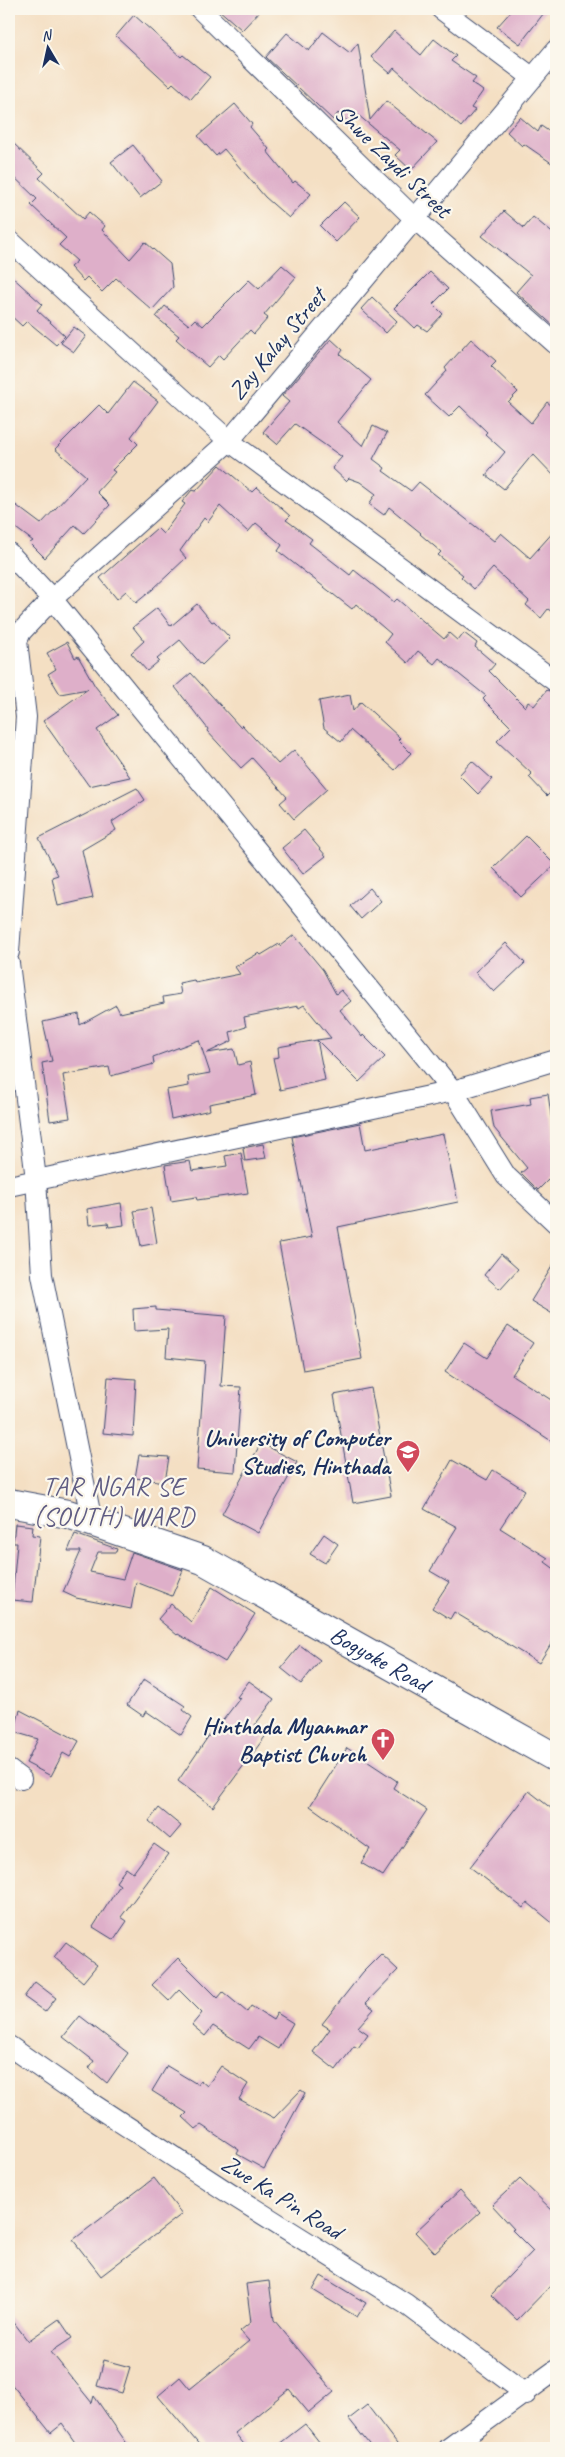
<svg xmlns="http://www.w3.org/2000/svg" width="565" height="2457" viewBox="0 0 565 2457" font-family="Caveat,sans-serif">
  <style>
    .building { fill: #deafc9 }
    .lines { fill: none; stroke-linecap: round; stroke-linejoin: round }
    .street-casing { stroke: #3c496d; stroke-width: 22 }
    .primary-casing { stroke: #3c496d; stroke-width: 30 }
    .street { stroke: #fff; stroke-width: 20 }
    .primary { stroke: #fff; stroke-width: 28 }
    .labels { text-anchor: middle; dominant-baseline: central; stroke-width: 4.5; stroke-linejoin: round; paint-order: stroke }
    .street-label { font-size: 24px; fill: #1b2f5e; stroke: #fbf7ec }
    .poi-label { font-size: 24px; font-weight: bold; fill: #1b2f5e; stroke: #fbf7ec; text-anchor: end }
    .quarter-label { font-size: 26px; letter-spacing: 1px; fill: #5f5c83; stroke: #fbf7ec }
  </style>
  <rect width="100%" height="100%" fill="#fbf7ec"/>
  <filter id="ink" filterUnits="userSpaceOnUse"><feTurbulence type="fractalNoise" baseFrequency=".02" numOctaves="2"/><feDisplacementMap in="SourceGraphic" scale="10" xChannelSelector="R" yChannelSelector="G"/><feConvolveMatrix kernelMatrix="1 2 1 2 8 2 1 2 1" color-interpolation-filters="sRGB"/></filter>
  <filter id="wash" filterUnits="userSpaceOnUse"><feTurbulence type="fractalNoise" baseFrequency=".0096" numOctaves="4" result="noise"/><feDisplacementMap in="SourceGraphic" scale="20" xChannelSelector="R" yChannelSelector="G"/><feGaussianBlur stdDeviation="1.12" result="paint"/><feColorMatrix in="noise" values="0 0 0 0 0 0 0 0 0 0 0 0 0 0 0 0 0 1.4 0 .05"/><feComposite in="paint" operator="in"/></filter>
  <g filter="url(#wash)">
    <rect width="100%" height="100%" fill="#f4dfc3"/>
    <g id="blocks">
      <path class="building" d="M218,9H262L242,30Z
        M513,9H547L520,44L497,27Z
        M134,15L181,57L183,55L210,77L191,99L173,83L170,86L116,36Z
        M394,31L421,55L434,39L456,56L451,61L476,78L472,83L483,91L471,108L475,110L461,127L394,68L390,73L371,57Z
        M323,32L350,53L358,43L370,120L386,101L437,142L411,170L395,155L400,150L358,115L351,124L338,113L333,120L266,57L287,33L309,51Z
        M235,104L252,124L250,127L269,149L267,151L293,183L295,181L311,194L289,218L265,197L224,149L216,156L198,136Z
        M520,117L538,132L541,126L556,136V166L524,144L522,146L507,132Z
        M9,139L44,173L39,178L83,219L89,212L105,226L102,230L130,259L145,242L170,264L173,287L152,310L116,278L102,292L87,277L83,281L70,267L77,261L59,245L66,238L31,205L37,199L9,172Z
        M133,145L162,181L140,198L111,162Z
        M344,202L360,217L336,242L320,226Z
        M504,211L524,228L533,217L556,236V328L516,292L531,275L482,236Z
        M282,265L296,277L264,315L268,318L254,334L250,330L223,359L219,355L208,367L176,339L179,336L156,317L165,306L189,325L195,319L203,326L249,280L259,289Z
        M430,272L448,289L433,304L443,314L427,331L418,325L415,328L394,308Z
        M9,274L42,304L37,310L65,336L56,345L27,321L22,326L9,314Z
        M372,297L397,321L386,333L361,309Z
        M74,327L86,336L74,352L61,343Z
        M331,339L343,350L340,354L371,380L337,422L363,446L373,426L387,433L373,459L385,468L383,471L411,491L419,482L494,541L501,533L530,558L556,529V615L548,609L541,618L526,605L529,601L493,568L474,589L461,577L463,575L438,555L441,552L420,534L421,533L389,507L384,515L369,504L376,494L360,482L349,478L346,481L332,468L342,457L295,424L277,444L263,432L289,402L282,396Z
        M471,339L496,361L491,366L518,392L508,402L531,423L547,402L556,409V478L533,454L504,489L486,475L505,452L485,434L487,432L460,406L449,417L425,395L447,371L445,368Z
        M133,382L158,401L131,437L138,444L112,470L115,472L97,492L110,505L84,533L75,525L45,558L30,543L33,541L9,523V500L41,524L86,476L55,449L99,405L108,414Z
        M220,465L252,492L257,487L290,516L286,520L312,539L309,543L350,575L354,570L394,602L397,599L444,639L449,633L458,641L464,633L477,643L475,647L495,664L489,671L525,707L528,702L534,706L547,690L556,694V787L547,796L529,777L532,774L497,741L511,727L483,699L486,696L439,658L434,664L418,651L408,663L385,642L391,634L356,604L352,609L278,551L282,545L256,523L248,532L220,506L208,522L204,518L180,551L186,558L153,589L136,603L126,591L117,599L100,578L157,528L163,534L185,504L182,502L192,490L196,491Z
        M197,604L212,622L214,621L230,638L202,665L180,640L157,659L159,661L147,671L131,653L144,641L133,627L157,608L171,626Z
        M67,642L75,658L78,656L95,686L118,715L97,730L130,777L89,786L43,721L88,689L60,694L48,674L56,669L47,653Z
        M191,673L240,727L242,725L278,764L294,750L327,789L294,819L280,803L287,797L252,758L241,768L207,731L208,729L175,687Z
        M350,695L353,711L361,702L400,738L398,740L411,753L395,770L350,730L341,742L324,728L319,701Z
        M472,761L492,779L478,794L459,775Z
        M137,788L145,800L112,822L116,830L82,850L93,898L58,906L52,877L58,875L39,838Z
        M304,830L326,856L303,874L282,848Z
        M526,836L555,865L521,897L493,868Z
        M370,888L381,901L361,919L350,906Z
        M294,935L323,970L336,994L341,990L351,1001L340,1010L362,1037L363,1035L385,1057L359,1082L317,1040L331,1038L304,1005L299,1008L298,1006L244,1017L246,1027L230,1032L232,1041L207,1053L234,1049L238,1065L250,1062L256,1095L209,1104L210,1110L171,1119L166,1090L189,1086L188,1077L210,1073L199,1040L153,1057L154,1064L111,1076L109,1067L63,1075L70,1118L50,1121L42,1063L52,1061L43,1022L79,1014L80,1025L116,1005L120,1013L164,1003L163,997L181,994L179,983L194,980L195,983L240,974L235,967L259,953L261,955L279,944L280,946Z
        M506,943L525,963L494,992L475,972Z
        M317,1040L325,1080L280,1090L273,1058L279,1057L278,1047Z
        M548,1094L556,1149V1172L538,1190L521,1173L527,1168L494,1128L491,1111L531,1104L530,1097Z
        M360,1123L365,1150L443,1134L458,1202L338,1227L362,1359L303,1370L279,1243L312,1237L292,1137Z
        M263,1144L266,1158L245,1161L243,1148Z
        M241,1153L248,1193L197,1200L196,1197L171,1201L165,1165L190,1161L192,1171L227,1166L225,1156Z
        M121,1203L124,1225L109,1227L108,1223L89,1225L87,1209Z
        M151,1208L157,1243L141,1246L134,1211Z
        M501,1254L518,1269L500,1289L484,1275Z
        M556,1260V1316L531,1301Z
        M156,1307V1310L226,1316L221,1386L241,1387L235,1472L197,1469L205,1361L166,1357L168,1329L134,1331L133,1309Z
        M508,1326L533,1343L512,1375L556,1403V1444L445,1372L464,1343L487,1358Z
        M108,1377L136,1379L133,1436L103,1433Z
        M371,1388L391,1496L353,1503L334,1395Z
        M261,1443L297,1462L258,1533L222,1514Z
        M139,1455L169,1457L165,1482L135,1478Z
        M452,1460L487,1480L493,1470L525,1490L500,1528L548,1558L545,1562L556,1570V1636L539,1663L454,1612L450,1619L432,1608L449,1582L430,1571L457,1527L424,1509Z
        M15,1524L33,1526L32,1535L40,1536L33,1602L12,1600L17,1543H13Z
        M75,1534L117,1549L116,1552H98L90,1572L123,1579L132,1552L183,1570L172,1596L136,1582L131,1609L76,1598L63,1592L81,1551H68Z
        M324,1534L338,1544L325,1563L310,1554Z
        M212,1587L255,1614L225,1662L178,1634L177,1635L158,1619L171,1604L191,1622Z
        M300,1645L320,1660L301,1684L281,1668Z
        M144,1679L185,1706L183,1710L192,1717L181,1735L146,1711L143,1716L127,1705Z
        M249,1681L274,1699L255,1725L267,1734L213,1807L178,1781L212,1731L214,1732L240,1698L237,1697Z
        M20,1710L79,1741L70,1757L63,1753L51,1776L26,1763L38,1739L14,1732Z
        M347,1748L397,1781L393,1788L427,1810L383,1876L361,1863L370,1849L310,1806Z
        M529,1791L556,1812V1926L527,1902L523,1908L470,1867Z
        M159,1808L181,1826L170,1839L149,1821Z
        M154,1844L168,1854L121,1917L127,1921L114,1940L93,1927L120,1885L116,1882L126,1868L133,1873Z
        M66,1942L97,1965L83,1982L54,1957Z
        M381,1954L398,1970L366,2003L374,2009L358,2027L368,2034L358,2048L354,2046L336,2070L313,2052L330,2029L322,2024L363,1972Z
        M178,1958L218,1998L223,1992L247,2012L251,2006L273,2020L277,2013L293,2023L278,2049L258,2037L249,2049L213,2026L205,2036L192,2025L202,2013L179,1990L169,2001L152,1985Z
        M35,1982L56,1998L45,2012L24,1997Z
        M80,2016L128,2053L107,2083L89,2068L94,2061L63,2037Z
        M167,2066L197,2084L200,2080L207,2086L221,2066L248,2084L239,2099L274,2118L301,2090L305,2093L264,2169L237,2154L239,2150L201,2125L196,2129L183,2117L187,2113L152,2091Z
        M154,2178L182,2214L101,2276L73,2240Z
        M520,2179L556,2214V2280L517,2320L491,2295L533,2251L512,2230L514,2229L492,2205Z
        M460,2190L480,2212L435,2253L415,2232Z
        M321,2276L366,2303L357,2317L313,2290Z
        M269,2281L274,2320L334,2392L309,2413L289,2389L235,2433L247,2448H202L158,2396L180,2377L190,2389L249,2341L240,2331L251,2322L246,2284Z
        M9,2316L28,2341L59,2319L72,2338L51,2352L92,2403L94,2396L130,2448H79L62,2424L51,2433L9,2381Z
        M104,2360L130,2367L122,2393L97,2386Z
        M367,2405L400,2448H372L349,2419Z
        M305,2424L324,2448H274Z"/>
    </g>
  </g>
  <g filter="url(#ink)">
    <use href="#blocks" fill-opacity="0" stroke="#3c496d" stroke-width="1"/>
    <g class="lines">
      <defs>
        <path id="street" d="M200,9L414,218L556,344
          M441,9L533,78
          M9,240L229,441L556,682
          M9,553L52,599L453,1091L506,1176L556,1223
          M9,642L21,632L52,599L229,441L556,50
          M9,952L26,717L17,641L21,632
          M9,963L36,1179L42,1275L92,1522
          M9,1186L453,1091L556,1060
          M9,1770L21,1779
          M9,2046L88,2101L229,2193L406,2304L526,2394
          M449,2448L556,2370"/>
        <g id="primary">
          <path id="s1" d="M9,1503L68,1514L203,1560L556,1758"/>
        </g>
      </defs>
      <use href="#street" class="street-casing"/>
      <use href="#primary" class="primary-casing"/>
      <use href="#street" class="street"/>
      <use href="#primary" class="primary"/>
    </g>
  </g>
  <defs>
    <symbol id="university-pin" viewBox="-11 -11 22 30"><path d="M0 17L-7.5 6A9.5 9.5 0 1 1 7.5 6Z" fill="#d1495b" stroke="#fbf7ec"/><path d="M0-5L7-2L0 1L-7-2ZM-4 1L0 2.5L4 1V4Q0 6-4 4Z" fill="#fff"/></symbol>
    <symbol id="church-pin" viewBox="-11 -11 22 30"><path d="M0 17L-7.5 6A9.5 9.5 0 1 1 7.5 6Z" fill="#d1495b" stroke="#fbf7ec"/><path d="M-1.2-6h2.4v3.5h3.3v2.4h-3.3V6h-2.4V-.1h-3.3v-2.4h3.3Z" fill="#fff"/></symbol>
  </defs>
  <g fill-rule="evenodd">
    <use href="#university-pin" x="394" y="1438" width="28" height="38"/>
    <use href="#church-pin" x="369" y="1726" width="28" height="38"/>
  </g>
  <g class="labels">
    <g class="street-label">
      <text transform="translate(393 161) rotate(44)">Shwe Zaydi Street</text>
      <text transform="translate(277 344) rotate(-50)">Zay Kalay Street</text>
      <text stroke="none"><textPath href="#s1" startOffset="405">Bogyoke Road</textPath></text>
      <text transform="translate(282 2197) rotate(32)">Zwe Ka Pin Road</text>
    </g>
    <g class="poi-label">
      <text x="390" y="1438">University of Computer<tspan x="390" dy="28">Studies, Hinthada</tspan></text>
      <text x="366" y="1726">Hinthada Myanmar<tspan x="366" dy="28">Baptist Church</tspan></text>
    </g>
    <g class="quarter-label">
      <text x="114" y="1486">TAR NGAR SE<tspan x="114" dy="30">(SOUTH) WARD</tspan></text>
    </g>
  </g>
  <rect width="565" height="2457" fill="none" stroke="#fbf7ec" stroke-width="30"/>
  <g transform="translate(48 48) rotate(351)" stroke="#fbf7ec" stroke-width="4" paint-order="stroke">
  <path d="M0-4L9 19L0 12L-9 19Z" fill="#1b2f5e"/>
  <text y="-8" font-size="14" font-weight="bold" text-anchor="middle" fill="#1b2f5e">N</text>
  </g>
</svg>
